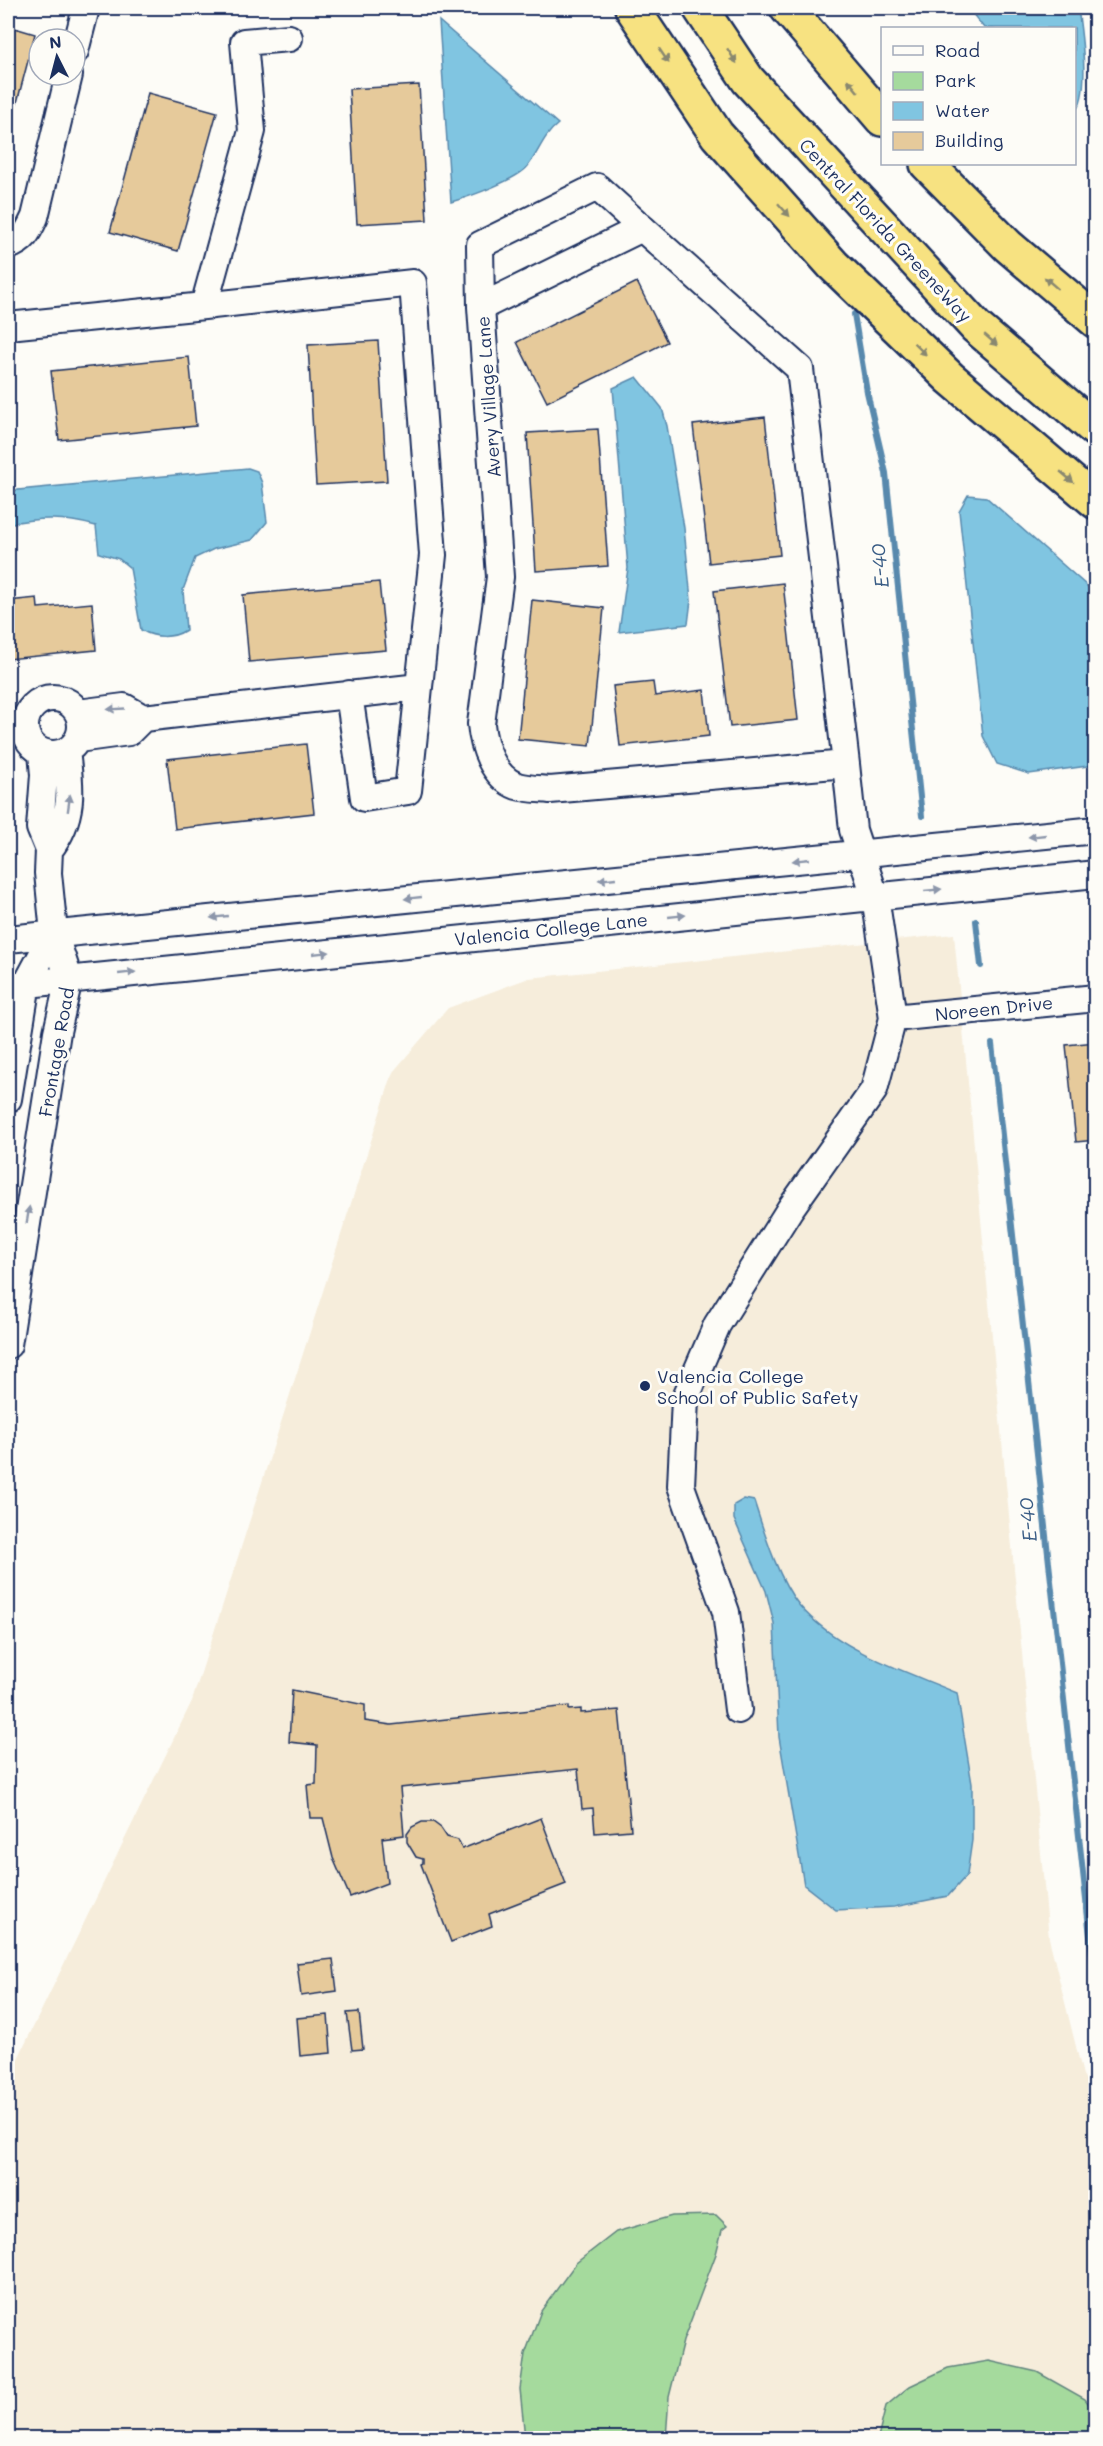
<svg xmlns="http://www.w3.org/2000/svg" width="1103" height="2446" viewBox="0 0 1103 2446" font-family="Mali,sans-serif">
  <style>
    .built { fill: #f6eddb }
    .green { fill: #a5da9d; stroke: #60847e; stroke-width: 1.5 }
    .water { fill: #80c5e1; stroke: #5889ad; stroke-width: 1.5 }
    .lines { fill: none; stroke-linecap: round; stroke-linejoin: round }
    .stream { stroke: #5889ad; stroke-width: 6 }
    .building { fill: #e6ca9b; stroke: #1b2f5e; stroke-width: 1.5 }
    .minor-casing { stroke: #1b2f5e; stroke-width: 30 }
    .highway-casing { stroke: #1b2f5e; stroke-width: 38 }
    .minor { stroke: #fdfcf7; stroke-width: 26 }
    .highway { stroke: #f7e281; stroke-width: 33 }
    .oneway { fill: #898870 }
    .oneway2 { fill: #8c96aa }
    .poi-dot { fill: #1b2f5e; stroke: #fdfcf7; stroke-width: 2 }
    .labels { text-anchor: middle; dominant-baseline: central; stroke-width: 6; stroke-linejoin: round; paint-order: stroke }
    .street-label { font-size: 18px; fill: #1b2f5e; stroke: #fdfcf7 }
    .poi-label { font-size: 18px; fill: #1b2f5e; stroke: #fdfcf7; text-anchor: start }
    .water-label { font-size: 20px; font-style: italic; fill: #395c85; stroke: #fdfcf7 }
  </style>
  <rect width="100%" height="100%" fill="#fdfcf7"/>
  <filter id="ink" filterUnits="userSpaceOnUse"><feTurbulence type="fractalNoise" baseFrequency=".0167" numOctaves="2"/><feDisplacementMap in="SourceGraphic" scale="12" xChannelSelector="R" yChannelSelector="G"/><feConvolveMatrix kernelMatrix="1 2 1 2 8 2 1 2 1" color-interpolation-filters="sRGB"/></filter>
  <g filter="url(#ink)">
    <path class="built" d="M954,934L1049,1938L1083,2075L1095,2095V2438H8V2079L192,1701L393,1072L448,1008L529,978Z"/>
    <path class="green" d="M716,2215L727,2226L722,2230L716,2254L683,2341L669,2397L666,2438H525L520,2389L525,2354L541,2311L576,2263L616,2232L672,2216Z
      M989,2361L1037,2372L1085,2399L1095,2412V2438H878L886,2406L910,2386L948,2368Z"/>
    <path class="water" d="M968,8H1078C1081,31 1091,95 1075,111L1074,28H984Z
      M439,21L558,124C543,136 540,150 528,166C517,180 469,197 451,202Z
      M637,377L662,408L667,426L684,528L691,600L688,624L619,632L628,568L613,388Z
      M248,468L257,471L262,483L267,522L252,540L214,549L195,558L183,590L186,630C172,639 155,638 141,630L130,568L119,559L99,553L96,526C63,517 41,517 8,524V491Z
      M968,495L986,497L1095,593V765L1029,774L997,764L983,736L959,511Z
      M744,1499L754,1501C764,1532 778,1579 799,1605C838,1651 903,1670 957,1693L972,1784V1840L967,1875L948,1896L894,1907L836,1910L804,1885L779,1737L774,1623L766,1591L734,1519V1505Z"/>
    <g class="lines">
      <path class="stream" d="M854,314L867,392L886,473L922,816
        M976,921L981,966
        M992,1044L1096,1991"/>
    </g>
    <path class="building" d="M8,26L35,34L8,137Z
      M419,85L427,220L357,224L349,89Z
      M148,93L217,112L178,251L110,232Z
      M637,282L667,342L547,402L517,342Z
      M378,341L387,481L316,485L308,345Z
      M189,357L196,426L59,440L51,371Z
      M765,417L780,555L709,563L693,425Z
      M598,429L608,566L536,571L527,433Z
      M379,582L386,650L249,662L243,595Z
      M783,583L798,720L730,727L714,591Z
      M37,598L38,608L92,603L96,650L8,659V601Z
      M532,600L604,608L590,746L518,739Z
      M653,682L655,696L704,690L709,736L620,746L613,686Z
      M306,744L314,813L175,829L167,759Z
      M1096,1042V1140L1076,1142L1066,1045Z
      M292,1690L365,1705V1721L391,1725L569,1706V1710L581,1709V1713L619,1710L631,1830L595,1833L593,1808L582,1809L578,1769L400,1788L404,1835L382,1838L387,1883L350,1897L333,1858L323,1818H310L307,1785L316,1784L317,1745L289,1742Z
      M541,1818L566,1884L489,1914L492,1926L451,1942L421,1864L423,1863V1859L416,1857L407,1842V1834L412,1827L422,1822H433L441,1828L447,1837L458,1840L462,1849Z
      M333,1959L337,1991L301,1996L297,1963Z
      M359,2012L363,2049L352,2050L347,2013Z
      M328,2015L331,2053L300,2056L297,2018Z"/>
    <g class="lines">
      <defs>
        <path id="minor" d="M289,38L244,42L252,131L204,306L413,283L433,555L419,687
          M75,51L86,8
          M8,246C24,241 28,232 35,217L69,75
          M481,307L480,245L597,187L642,228
          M8,326L204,306
          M25 726a28 28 0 1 1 56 0a28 28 0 1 1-56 0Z
          M78,713L124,707L143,718L129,732L78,739
          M143,718L419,687L408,791L364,798L349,694
          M49,850C74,818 71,789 66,751
          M8,939L1096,830
          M8,986L1096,874
          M893,1018L1096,998
          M8,1099L27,983L54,933
          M8,1345L57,1032L69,979L54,933L48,873L49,850L40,828L44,775L42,753
          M738,1710L726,1612L681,1486L685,1399L717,1325L790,1209L874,1090L893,1018L875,896L853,830L846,764L800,369L642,228L481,307L500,577L481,724C483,746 493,777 517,786C527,789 540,789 550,790L846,764"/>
        <path id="highway" d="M632,8L717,135L833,265L950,378L1096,502
          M700,8L748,80L976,327L1096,430
          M787,8L882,119
          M927,164L1008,246L1096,321"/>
      </defs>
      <use href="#minor" class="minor-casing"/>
      <use href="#highway" class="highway-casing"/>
      <use href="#minor" class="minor"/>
      <use href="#highway" class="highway"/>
    </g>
    <defs><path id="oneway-solid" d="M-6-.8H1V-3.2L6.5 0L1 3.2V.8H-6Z" transform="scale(1.5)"/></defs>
    <g class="oneway">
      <use href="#oneway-solid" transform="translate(664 56) rotate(56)"/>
      <use href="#oneway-solid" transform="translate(732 56) rotate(57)"/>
      <use href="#oneway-solid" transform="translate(853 86) rotate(-130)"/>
      <use href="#oneway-solid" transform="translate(784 210) rotate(48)"/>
      <use href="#oneway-solid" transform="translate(1051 283) rotate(-139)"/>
      <use href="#oneway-solid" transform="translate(991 340) rotate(41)"/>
      <use href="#oneway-solid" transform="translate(920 349) rotate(44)"/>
      <use href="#oneway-solid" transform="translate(1067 477) rotate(40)"/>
    </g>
    <g class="oneway2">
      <use href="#oneway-solid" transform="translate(116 709) rotate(177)"/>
      <use href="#oneway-solid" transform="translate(69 803) rotate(-82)"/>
      <use href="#oneway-solid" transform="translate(1037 836) rotate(174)"/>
      <use href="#oneway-solid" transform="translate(801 860) rotate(174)"/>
      <use href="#oneway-solid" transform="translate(607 879) rotate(174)"/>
      <use href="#oneway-solid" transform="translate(933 890) rotate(-6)"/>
      <use href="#oneway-solid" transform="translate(413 898) rotate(174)"/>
      <use href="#oneway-solid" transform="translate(677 916) rotate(-6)"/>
      <use href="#oneway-solid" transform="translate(219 917) rotate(174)"/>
      <use href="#oneway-solid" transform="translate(321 953) rotate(-6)"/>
      <use href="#oneway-solid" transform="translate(127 973) rotate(-6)"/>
      <use href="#oneway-solid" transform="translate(28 1215) rotate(-81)"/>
    </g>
  </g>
  <circle class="poi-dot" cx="645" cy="1386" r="6"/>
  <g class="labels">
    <g class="street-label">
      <text transform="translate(886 230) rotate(47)">Central Florida GreeneWay</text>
      <text transform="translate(488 397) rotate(-94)">Avery Village Lane</text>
      <text transform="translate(551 929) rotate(-6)">Valencia College Lane</text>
      <text transform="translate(994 1008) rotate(-6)">Noreen Drive</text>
      <text transform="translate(56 1052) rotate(-80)">Frontage Road</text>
    </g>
    <g class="poi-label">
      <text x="657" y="1376">Valencia College<tspan x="657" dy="21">School of Public Safety</tspan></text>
    </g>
    <g class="water-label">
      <text transform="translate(879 566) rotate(-96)">E-40</text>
      <text transform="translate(1027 1520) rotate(-96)">E-40</text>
    </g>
  </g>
  <rect width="1103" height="2446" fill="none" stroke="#fdfcf7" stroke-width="30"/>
  <rect x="15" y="15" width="1073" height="2416" fill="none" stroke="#1b2f5e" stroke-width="2" filter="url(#ink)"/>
  <rect x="881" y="27" width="195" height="138" fill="#fdfcf7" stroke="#a3aaba" stroke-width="1.5"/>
  <rect x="893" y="46" width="30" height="9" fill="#fdfcf7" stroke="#a3aaba" stroke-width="1.5"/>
  <text x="935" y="57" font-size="18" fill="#1b2f5e">Road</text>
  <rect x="893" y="72" width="30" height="18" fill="#a5da9d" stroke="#a3aaba" stroke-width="1.5"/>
  <text x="935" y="87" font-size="18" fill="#1b2f5e">Park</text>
  <rect x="893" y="102" width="30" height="18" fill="#80c5e1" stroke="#a3aaba" stroke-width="1.5"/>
  <text x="935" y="117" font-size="18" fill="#1b2f5e">Water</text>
  <rect x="893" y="132" width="30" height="18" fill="#e6ca9b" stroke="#a3aaba" stroke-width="1.5"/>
  <text x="935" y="147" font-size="18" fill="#1b2f5e">Building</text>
  <g transform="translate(57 57) rotate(354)"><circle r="28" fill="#fdfcf7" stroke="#a3aaba" stroke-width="1.5"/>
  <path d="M0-4.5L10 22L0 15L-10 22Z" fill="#1b2f5e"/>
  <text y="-9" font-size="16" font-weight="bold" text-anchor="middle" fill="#1b2f5e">N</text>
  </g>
</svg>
